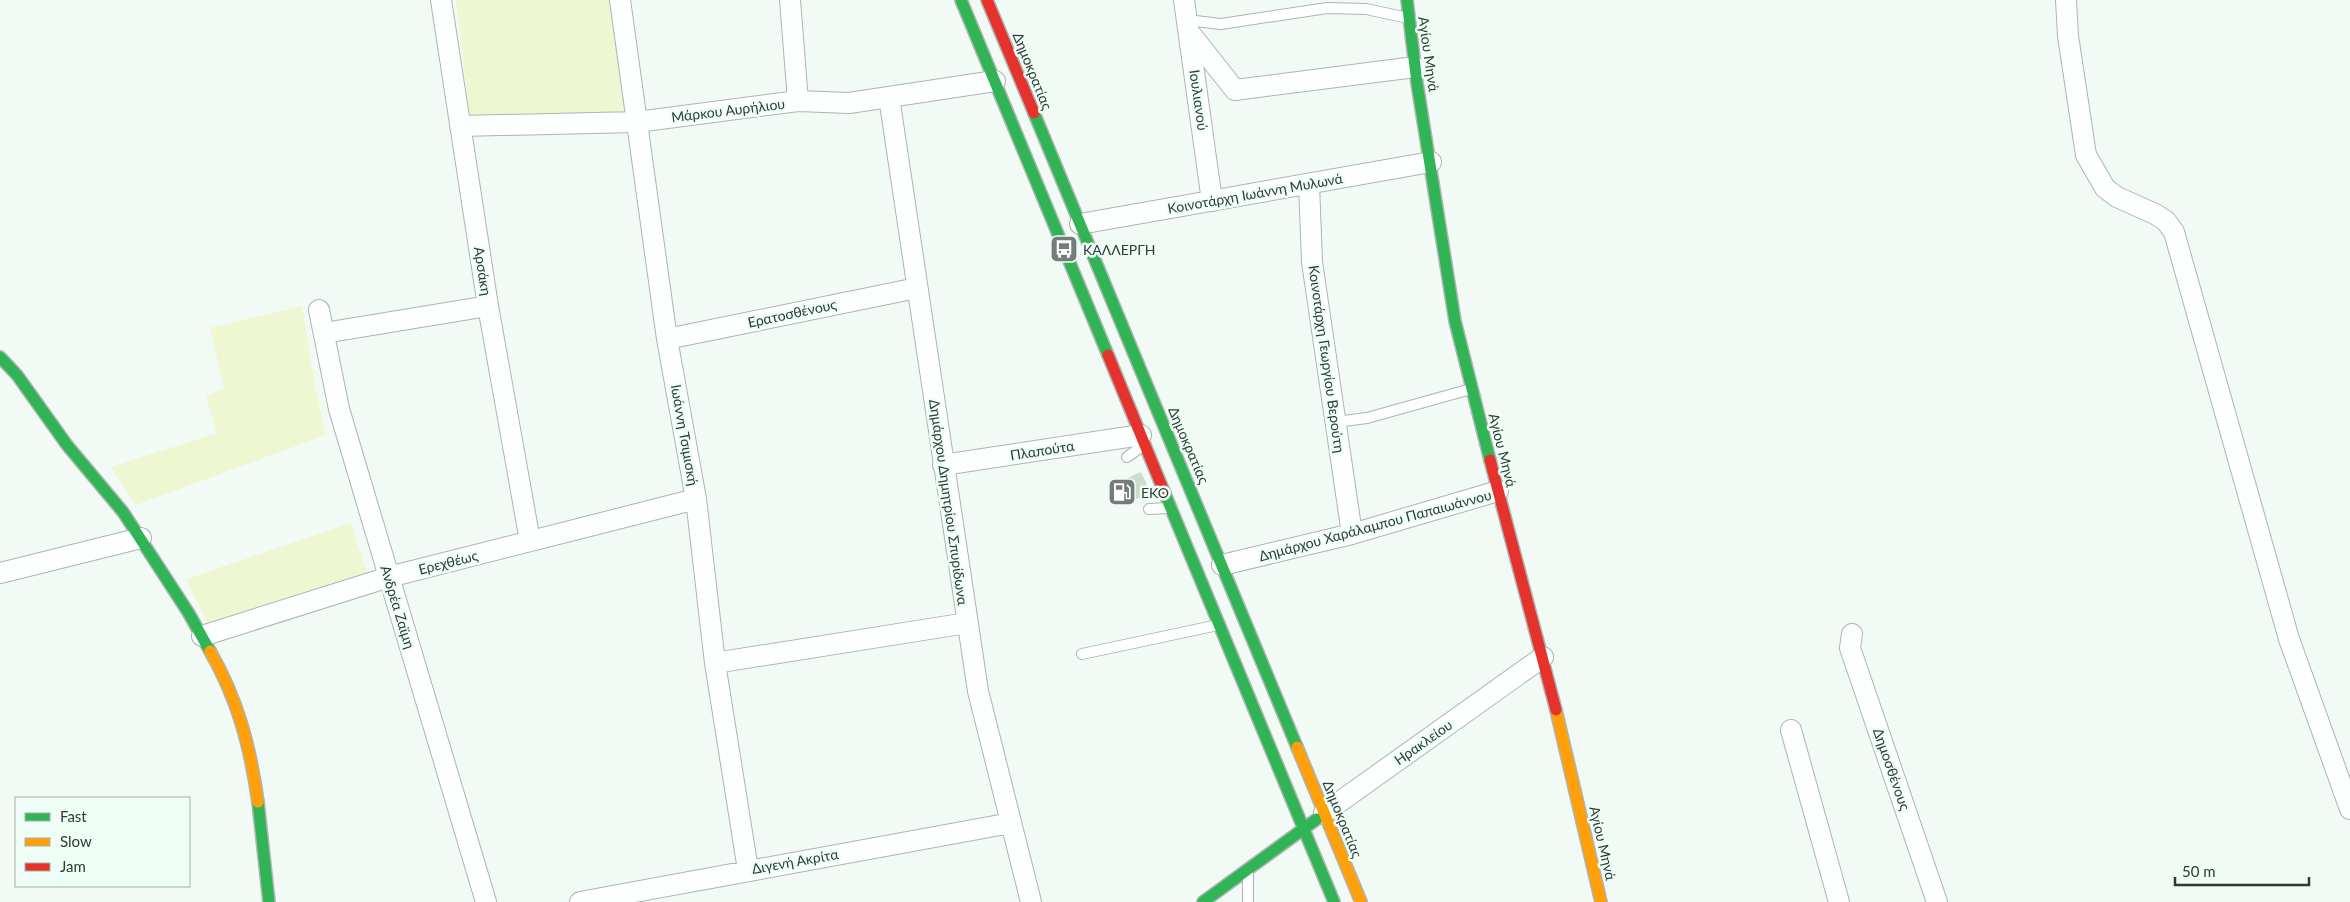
<svg xmlns="http://www.w3.org/2000/svg" width="2350" height="902" viewBox="0 0 2350 902" font-family="Lato,sans-serif">
  <style>
    .green { fill: #eff6d2 }
    .building { fill: #cddccb }
    .lines { fill: none; stroke-linecap: round; stroke-linejoin: round }
    .lane-casing { stroke: #adb5b1; stroke-width: 12 }
    .street-casing { stroke: #adb5b1; stroke-width: 22 }
    .fast-casing { stroke: #adb5b1; stroke-width: 14 }
    .slow-casing { stroke: #adb5b1; stroke-width: 14 }
    .jam-casing { stroke: #adb5b1; stroke-width: 14 }
    .lane { stroke: #fdfefe; stroke-width: 10 }
    .street { stroke: #fdfefe; stroke-width: 20 }
    .fast { stroke: #30b455; stroke-width: 11 }
    .slow { stroke: #ff9f0a; stroke-width: 11 }
    .jam { stroke: #e5322d; stroke-width: 11 }
    .labels { text-anchor: middle; dominant-baseline: central; stroke-width: 5; stroke-linejoin: round; paint-order: stroke }
    .street-label { font-size: 14px; fill: #303a35; stroke: #eefef6 }
    .poi-label { font-size: 14px; fill: #303a35; stroke: #eefef6; text-anchor: start }
  </style>
  <rect width="100%" height="100%" fill="#f2faf6"/>
  <path class="green" d="M456,0H611L627,115L470,117Z
    M302,306L315,386L326,435L136,505L111,467L217,433L206,396L224,389L210,328Z
    M351,523L368,575L208,624L186,579Z"/>
  <path class="building" d="M1141,472L1151,493L1134,500L1125,479Z"/>
  <g class="lines">
    <defs>
      <path id="lane" d="M1187,20L1221,24L1327,8L1366,9L1408,18
        M1336,422L1367,418L1471,389
        M1127,457L1144,445
        M1149,509L1168,508
        M1082,654L1218,625
        M1248,873V902"/>
      <path id="street" d="M441,0L488,306L530,541
        M620,0L667,339L696,499L715,663L748,870
        M790,0L798,101
        M1184,0L1212,201
        M2066,0L2068,36L2086,155L2105,188L2117,197L2155,214L2166,221L2174,232L2289,639L2350,809
        M1189,32L1235,90L1415,67
        M889,97L978,691L1031,902
        M460,126L637,122L798,101L849,103L995,81
        M1309,184L1312,262L1352,534
        M1080,224L1431,162
        M319,310L339,409L486,902
        M324,333L488,306
        M667,339L917,288
        M943,465L1141,435
        M1222,565L1352,534L1498,491
        M0,573L141,538
        M1852,634L1850,648L1937,902
        M202,636L389,577L696,499
        M715,663L967,623
        M1791,730L1839,902
        M1324,813L1543,657
        M580,902L1011,823"/>
      <path id="fast" d="M961,0L1108,355
        M1407,0L1417,83L1455,321L1490,460
        M1034,113L1297,747
        M0,357L17,375L67,445L123,512L188,612L210,651
        M1165,494L1334,902
        M258,802L269,902
        M1203,902L1317,819"/>
      <path id="slow" d="M210,651C238,700 250,746 258,802
        M1556,710L1601,902
        M1297,747L1361,902"/>
      <path id="jam" d="M987,0L1034,113
        M1108,355L1165,494
        M1490,460L1556,710"/>
    </defs>
    <use href="#lane" class="lane-casing"/>
    <use href="#street" class="street-casing"/>
    <use href="#fast" class="fast-casing"/>
    <use href="#slow" class="slow-casing"/>
    <use href="#jam" class="jam-casing"/>
    <use href="#lane" class="lane"/>
    <use href="#street" class="street"/>
    <use href="#fast" class="fast"/>
    <use href="#slow" class="slow"/>
    <use href="#jam" class="jam"/>
  </g>
  <defs>
    <symbol id="bus-square" viewBox="-11 -11 22 22"><rect x="-9" y="-9" width="18" height="18" rx="4" fill="#747d79" stroke="#eefef6"/><path d="M-5-6H5V4H4V6H2V4H-2V6H-4V4H-5ZM-3.5-4V0h7V-4ZM-3.5 1.2v1.5H-2V1.2ZM2 1.2v1.5H3.5V1.2Z" fill="#fff"/></symbol>
    <symbol id="fuel-square" viewBox="-11 -11 22 22"><rect x="-9" y="-9" width="18" height="18" rx="4" fill="#747d79" stroke="#eefef6"/><path d="M-5.5-6h7V0h2V4h1.3V-2.5L3-4.5l.8-.8L6-3V5H2.5V1h-1V6h-7ZM-4.2-4.7v3.2H.2V-4.7Z" fill="#fff"/></symbol>
  </defs>
  <g fill-rule="evenodd">
    <use href="#bus-square" x="1048" y="233" width="32" height="32"/>
    <use href="#fuel-square" x="1106" y="476" width="32" height="32"/>
  </g>
  <g class="labels">
    <g class="street-label">
      <text transform="translate(1429 54) rotate(82)">Αγίου Μηνά</text>
      <text transform="translate(1033 71) rotate(68)">Δημοκρατίας</text>
      <text transform="translate(1199 100) rotate(82)">Ιουλιανού</text>
      <text transform="translate(728 110) rotate(-7)">Μάρκου Αυρήλιου</text>
      <text transform="translate(1255 193) rotate(-10)">Κοινοτάρχη Ιωάννη Μυλωνά</text>
      <text transform="translate(483 271) rotate(81)">Αρσάκη</text>
      <text transform="translate(792 313) rotate(-12)">Ερατοσθένους</text>
      <text transform="translate(1327 359) rotate(82)">Κοινοτάρχη Γεωργίου Βερούτη</text>
      <text transform="translate(685 435) rotate(80)">Ιωάννη Τσιμισκή</text>
      <text transform="translate(1189 445) rotate(67)">Δημοκρατίας</text>
      <text transform="translate(1042 450) rotate(-9)">Πλαπούτα</text>
      <text transform="translate(1503 450) rotate(76)">Αγίου Μηνά</text>
      <text transform="translate(949 502) rotate(82)">Δημάρχου Δημητρίου Σπυρίδωνα</text>
      <text transform="translate(1375 525) rotate(-15)">Δημάρχου Χαράλαμπου Παπαιωάννου</text>
      <text transform="translate(448 562) rotate(-14)">Ερεχθέως</text>
      <text transform="translate(398 607) rotate(73)">Ανδρέα Ζαϊμη</text>
      <text transform="translate(1423 742) rotate(-35)">Ηρακλείου</text>
      <text transform="translate(1892 769) rotate(71)">Δημοσθένους</text>
      <text transform="translate(1343 819) rotate(68)">Δημοκρατίας</text>
      <text transform="translate(1603 843) rotate(77)">Αγίου Μηνά</text>
      <text transform="translate(795 861) rotate(-10)">Διγενή Ακρίτα</text>
    </g>
    <g class="poi-label">
      <text x="1083" y="249">ΚΑΛΛΕΡΓΗ</text>
      <text x="1141" y="492">EKO</text>
    </g>
  </g>
  <rect x="15" y="797" width="175" height="90" fill="#eefef6" stroke="#a2b0a9"/>
  <rect x="25" y="813" width="25" height="8" fill="#30b455" stroke="#a2b0a9"/>
  <text x="60" y="822" font-size="15" fill="#303a35">Fast</text>
  <rect x="25" y="838" width="25" height="8" fill="#ff9f0a" stroke="#a2b0a9"/>
  <text x="60" y="847" font-size="15" fill="#303a35">Slow</text>
  <rect x="25" y="863" width="25" height="8" fill="#e5322d" stroke="#a2b0a9"/>
  <text x="60" y="872" font-size="15" fill="#303a35">Jam</text>
  <path d="M2175 877v8h134v-8" fill="none" stroke="#303a35" stroke-width="2.5"/>
  <text x="2182" y="877" font-size="15" fill="#303a35" stroke="#eefef6" stroke-width="4" paint-order="stroke">50 m</text>
</svg>
